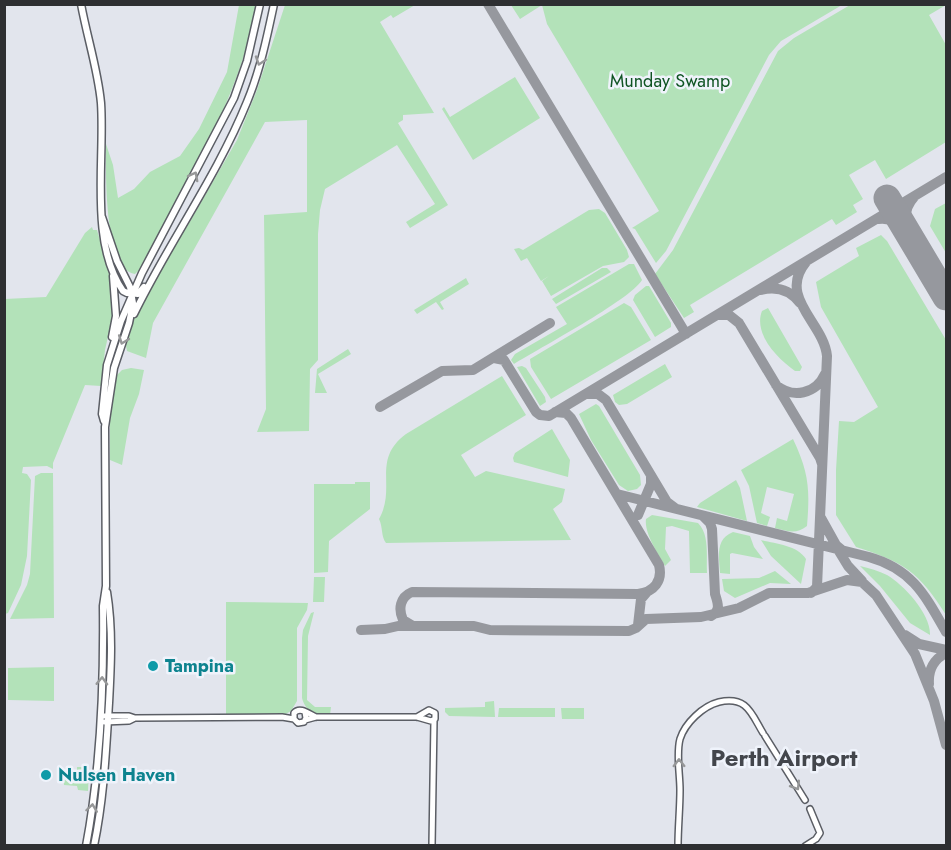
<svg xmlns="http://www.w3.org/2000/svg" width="951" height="850" viewBox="0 0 951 850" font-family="Jost,sans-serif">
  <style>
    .green { fill: #b3e2b9 }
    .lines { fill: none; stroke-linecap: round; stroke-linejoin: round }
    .taxiway { stroke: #96989e; stroke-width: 10 }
    .runway { stroke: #96989e; stroke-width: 27 }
    .secondary-casing { stroke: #5b5e65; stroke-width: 8 }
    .trunk-casing { stroke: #5b5e65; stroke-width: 9 }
    .secondary { stroke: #fff; stroke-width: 5 }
    .trunk { stroke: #fff; stroke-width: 6 }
    .oneway { stroke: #969798 }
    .culture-dot { fill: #0f9aa8; stroke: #eff3fb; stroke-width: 2 }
    .labels { text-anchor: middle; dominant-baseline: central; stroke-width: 5; stroke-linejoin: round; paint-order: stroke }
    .park-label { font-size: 18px; fill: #0f5423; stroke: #eff3fb }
    .culture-label { font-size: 18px; font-weight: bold; fill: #0d838f; stroke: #eff3fb; text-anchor: start }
    .district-label { font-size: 24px; font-weight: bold; fill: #43464c; stroke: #eff3fb }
  </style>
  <rect width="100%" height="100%" fill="#e2e5ed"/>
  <path class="green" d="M239,5H257C239,99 187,183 142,267L135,274C103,270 106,169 106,144L113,165L118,198L134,189L150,172L180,156L199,129L227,72Z
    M285,5H415L393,18L391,15L380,22L434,113L403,115V120L398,123L448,205L410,228L406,222L435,204L397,145L325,189L320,210L318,234V360L310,369L309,431L257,432L266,409L264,215L307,212V120L265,122L153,323L146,358L127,351L125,341L137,311L181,232L185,230L237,140L257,90Z
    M511,5H842L781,41L769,55L666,251L656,263L635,229L632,228L659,211L547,24L542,5L520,19Z
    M850,5H946L929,15L946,45V142L886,179L875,160L849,175L863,199L853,205L857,212L836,225L832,219L690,305L694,312L684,318L655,274L673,250L778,51L794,38Z
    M515,77L540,118L473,160L442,109L444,107L450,117Z
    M946,203V253L930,226L935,209Z
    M599,209L605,213L627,250L629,257L624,262L603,266L551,296L542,281L549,276L541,281L527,258L521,261L514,249L519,248L523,250L589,210Z
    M92,227L93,230H97L109,271L113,292V314L105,350L101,386L85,385L53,463V469L47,466L23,467L22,473L27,474L31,480L27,556L21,585L8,613L5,614V299L46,297L85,233Z
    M881,235L887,241L946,340V615C919,572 904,562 856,547L836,515V470L839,421L854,422L878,407L821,307L816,282L859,256L856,248Z
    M629,264H634L642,280C630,300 538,349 514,364L511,360L515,354L567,324L556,307Z
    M602,268H607L611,272L556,304L552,299Z
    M466,278L469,284L440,302L444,309L442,310L436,302L417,314L414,310Z
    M646,286H649L671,323V327L655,337L633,300L635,295Z
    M624,303L631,307L651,340L551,399L531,367L530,359Z
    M768,308L802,367L800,371H795C778,359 753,334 762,311Z
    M348,349L351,354L318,374L327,393H315L317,369Z
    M665,364L672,377L627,404L619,405L615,402L613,395Z
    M522,366L526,368L545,397L546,402L540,406L517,367Z
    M131,368L144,370L139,394L130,418L122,465L110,460V420L115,377L122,370Z
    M502,376L526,415L461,455L475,477L486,471L565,489L562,502L553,509L571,540L386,543C381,537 383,527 379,519C397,487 371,460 406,434Z
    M596,404L599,406L640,475L641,485L637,489L628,491L619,485L591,440L579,414Z
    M552,429L570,460L568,477L514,462L513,458L515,453Z
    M793,439C809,473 810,489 807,526C796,535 787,531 775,528L777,518L787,521L794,494L767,487L761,513L770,517L767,526L757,523L749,486L741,470Z
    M41,473H53L54,618L10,619L27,585L30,574L35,476Z
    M736,480L740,488L747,521L697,507L700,503Z
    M355,482H370V509L329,541L328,572L314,573V484H355Z
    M652,515L698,523C710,535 706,557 707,573H690L689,531L672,526L666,527L665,549L671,560L665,566C658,554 644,533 646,519Z
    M733,532L750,536L754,547L763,559L732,553L730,554V574L720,573C719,557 715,539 733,532Z
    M761,540C776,544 797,545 806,559L801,584L771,556Z
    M860,566C869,568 879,571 887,575C904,585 931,614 930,635L910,623L880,586Z
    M775,571L791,584L770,583L735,598L724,591L722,579L759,578Z
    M314,577H325L324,602H313Z
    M226,602L308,603L307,610L297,628V701L291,711L284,715L226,716Z
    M314,612L308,636L307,700L315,707H331L330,715C316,714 306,713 302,698V638L303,630L311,613Z
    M54,667V701L8,700V668Z
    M494,701L495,717L449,716L445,712V708L485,707V702Z
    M499,708H555V717H498Z
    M561,708H584V719H562Z
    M77,767H89L88,791L78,790L77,786L64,785L63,773L77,771Z"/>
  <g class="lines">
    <path class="taxiway" d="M488,4L686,334
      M878,219C891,217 900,223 908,233
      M910,235C904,222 903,209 914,197
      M806,262C777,297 824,323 827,356L817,587L811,593
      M761,290C777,286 790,290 800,303
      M718,315H729L739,323L820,458L822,464
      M494,358L504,360L536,412L540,415L549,416L946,177
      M776,385C793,399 816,394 825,374
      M586,394H598L606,400L667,502L675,508
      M380,407L442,371L473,370L550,323
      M617,494L869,557C912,569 925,595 946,632
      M638,515L651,484V476
      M703,516L710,523L712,529L715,594C718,603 721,611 711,616
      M821,518L836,545L842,550
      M837,548L848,566L862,581
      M638,625L641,599L647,592
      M413,626L403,620C398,609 400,597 412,592L638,594C654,592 663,581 659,565L571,418L566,413L555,412
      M361,630L385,629L398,626H474L490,630L629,631L636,628L646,619L701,617L739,608L769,593H808L847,580L862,582L876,595L915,654L934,701L946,745
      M905,635L919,644L946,650
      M929,684C928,670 934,659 946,653"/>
    <path class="runway" d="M887,198L946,297"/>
    <defs>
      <path id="secondary" d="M305,712L306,718L304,722L298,723L294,719V713C300,706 309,714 316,717
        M104,716H129L135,718
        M305,720L316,717H417L431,721L435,719V713L429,710L417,717
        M104,722L129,721L135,718L282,717L294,719
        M765,736L805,800
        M432,846L434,720
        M678,846C678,827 680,809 680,790C680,774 676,754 680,739C685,723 703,706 719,702C747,696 751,713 763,733
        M805,846L816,839L820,833L810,809"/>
      <path id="trunk" d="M81,4C87,37 98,70 101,103C105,160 89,242 123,291L127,293L138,294L144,287
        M134,314C169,242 217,176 247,102C260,71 267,37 274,4
        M112,337L116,316L113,276
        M104,421L102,414L107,365L121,321L142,273L234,98L247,61L260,4
        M86,846C101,767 104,686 103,606L106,586L105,427L114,368L129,323L133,303L130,287L117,261L102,217
        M94,846C104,798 106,751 109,703C111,666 113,629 107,592"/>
    </defs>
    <use href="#secondary" class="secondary-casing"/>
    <use href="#trunk" class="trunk-casing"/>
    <use href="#secondary" class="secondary"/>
    <use href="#trunk" class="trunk"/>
  </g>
  <defs><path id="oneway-chevron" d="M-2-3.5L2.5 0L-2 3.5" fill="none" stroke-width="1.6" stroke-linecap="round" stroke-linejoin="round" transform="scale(1.5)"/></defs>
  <g class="oneway">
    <use href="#oneway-chevron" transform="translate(260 61) rotate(108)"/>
    <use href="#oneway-chevron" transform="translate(194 176) rotate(-62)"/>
    <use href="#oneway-chevron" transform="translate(123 340) rotate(110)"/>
    <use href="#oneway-chevron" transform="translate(102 681) rotate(-88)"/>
    <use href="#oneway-chevron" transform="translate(679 763) rotate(-91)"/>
    <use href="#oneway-chevron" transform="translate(796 786) rotate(58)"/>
    <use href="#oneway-chevron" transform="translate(92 808) rotate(-82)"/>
  </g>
  <g class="culture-dot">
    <circle cx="153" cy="666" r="6"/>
    <circle cx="46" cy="775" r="6"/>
  </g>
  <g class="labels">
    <g class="park-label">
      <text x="670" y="81">Munday Swamp</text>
    </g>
    <g class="culture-label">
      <text x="165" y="666">Tampina</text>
      <text x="58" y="775">Nulsen Haven</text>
    </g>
    <g class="district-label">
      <text x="784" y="757">Perth Airport</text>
    </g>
  </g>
  <rect width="951" height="850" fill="none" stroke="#2e2f32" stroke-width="12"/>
</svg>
